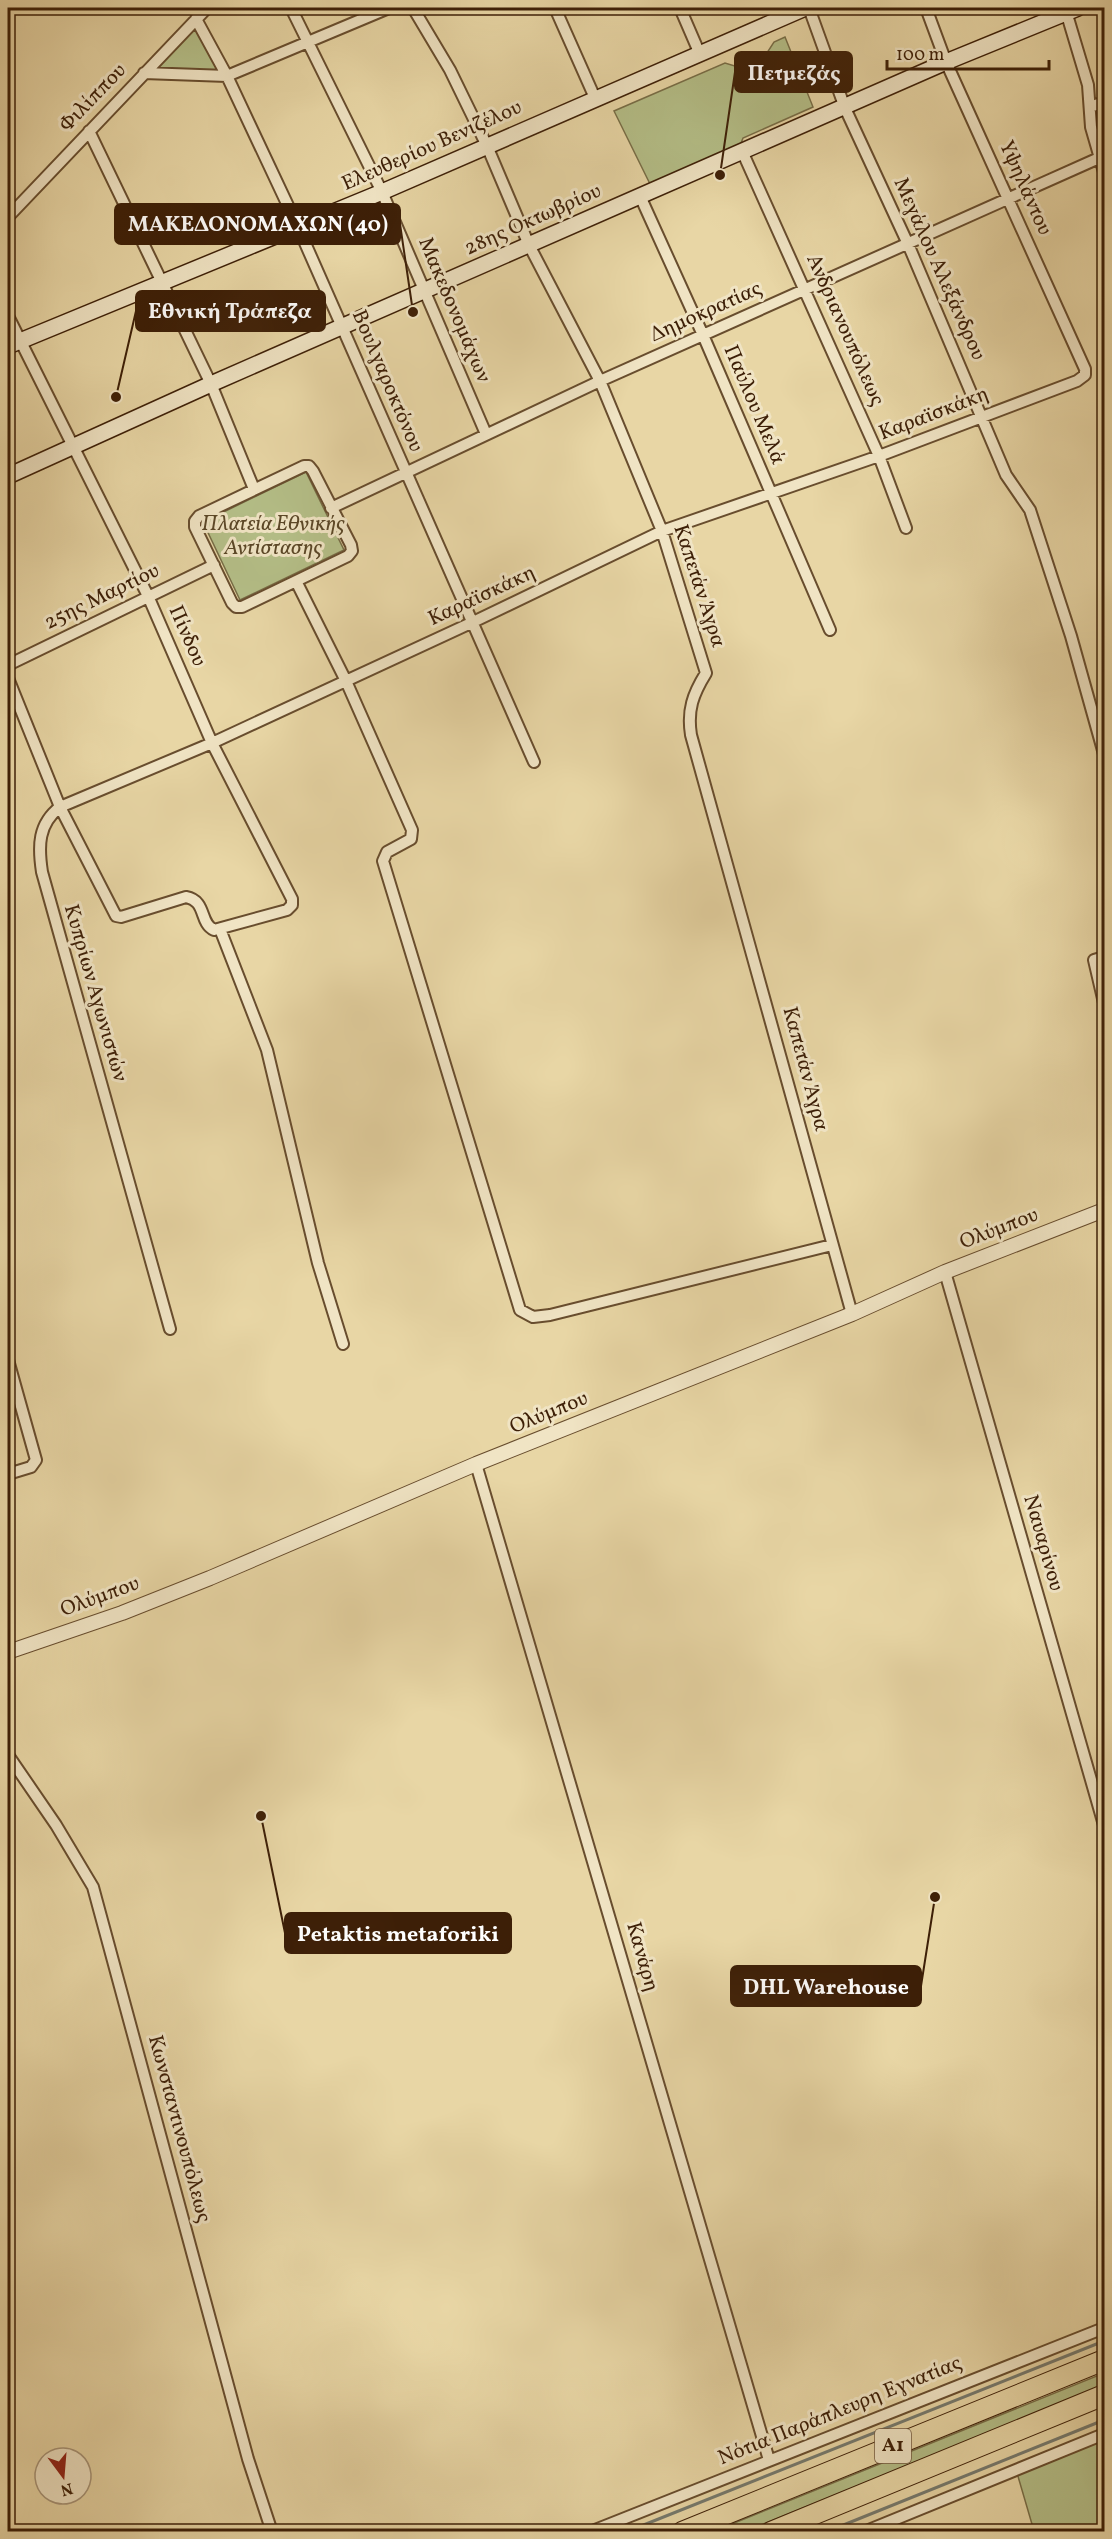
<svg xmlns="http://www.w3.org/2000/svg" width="1112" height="2539" viewBox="0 0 1112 2539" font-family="Vollkorn,serif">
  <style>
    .green { fill: #b4be87; stroke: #786e47; stroke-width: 1.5 }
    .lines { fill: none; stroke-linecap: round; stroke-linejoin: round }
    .stream { stroke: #767a6e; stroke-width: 3 }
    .minor-casing { stroke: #684d2e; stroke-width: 14 }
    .tertiary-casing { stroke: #684d2e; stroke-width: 16 }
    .secondary-casing { stroke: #3d1f07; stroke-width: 18 }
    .motorway-casing { stroke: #3d1f07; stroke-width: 22 }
    .minor { stroke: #f0e4c4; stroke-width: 10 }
    .tertiary { stroke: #f0e4c4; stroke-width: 14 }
    .secondary { stroke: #f0e4c4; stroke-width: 15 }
    .motorway { stroke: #e8d6a5; stroke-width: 20 }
    .labels { text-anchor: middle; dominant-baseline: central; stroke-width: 6; stroke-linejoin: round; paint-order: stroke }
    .shield { fill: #f0e4c4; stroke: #735a40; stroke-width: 1.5 }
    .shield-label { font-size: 20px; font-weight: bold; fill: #3d1f07 }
    .street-label { font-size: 21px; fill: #3d1f07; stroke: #f0e4c4 }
    .park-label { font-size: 21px; font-style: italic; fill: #5b4727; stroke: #f0e4c4 }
    .leader { fill: none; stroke: #3d1f07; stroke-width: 2 }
    .callout-dot { fill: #3d1f07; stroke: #f0e4c4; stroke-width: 2 }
    .callout { fill: #3d1f07; stroke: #3d1f07; stroke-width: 2 }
    .callout-label { font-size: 22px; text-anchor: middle; font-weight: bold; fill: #fff }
  </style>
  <rect width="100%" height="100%" fill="#e8d6a5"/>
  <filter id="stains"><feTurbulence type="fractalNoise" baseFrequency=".00333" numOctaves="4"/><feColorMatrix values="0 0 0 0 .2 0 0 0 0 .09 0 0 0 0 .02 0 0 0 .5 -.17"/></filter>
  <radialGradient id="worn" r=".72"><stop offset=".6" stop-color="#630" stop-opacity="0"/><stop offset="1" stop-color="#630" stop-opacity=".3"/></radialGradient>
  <path class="green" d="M196,19L227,76L144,73Z
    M785,37L813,107L743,138L738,151L653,190L614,111L725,63L738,67L765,56L774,42Z
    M306,472L344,550L240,600L203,522Z
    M1104,2373V2386L746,2531L712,2532Z
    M1104,2438V2531H1034L1017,2473Z"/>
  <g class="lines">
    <path class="stream" d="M626,2532L1104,2341
      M826,2532L1104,2420"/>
    <defs>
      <path id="minor" d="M291,8L382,192L486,434
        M413,8L450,70L487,146L529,245L600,381L662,531L706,673C693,694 687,710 691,735L852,1314
        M555,8L595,98
        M680,8L699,52
        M809,8L845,108L908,244L1006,475L1030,510L1071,636L1104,754
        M1065,8L1088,85L1091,127L1104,172
        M196,19L227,76L298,227L534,762
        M144,73L227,76L389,8
        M1090,107L1104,102
        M89,131L211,384L254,489
        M742,151L879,456L906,528
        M640,196L703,335L830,630
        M8,217L207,8
        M8,316L148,596L212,743L292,899V905L287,910L214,930C199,923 207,901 186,897L121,917L116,916L60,807L212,743L471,623L662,531L879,456L1077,381L1085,375V369L946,62L926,8
        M304,466H309L313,471L351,545L352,551L348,556L242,607H236L232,603L195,527V521L199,516Z
        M331,508L600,381L1099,158
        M296,581L346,681L412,830L411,839L387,852L383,861L520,1310L533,1317L550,1315L832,1245
        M8,665L214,565
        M8,678L60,807C38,824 38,846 42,872L170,1329
        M220,929L267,1050L318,1263L343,1344
        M1104,957L1094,960L1104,1003
        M945,1272L1104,1825
        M8,1360L36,1460L31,1467L8,1474
        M476,1464L769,2460
        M8,1755L56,1825L93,1887L248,2459L272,2532
        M590,2532L1104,2328
        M864,2532L1104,2434"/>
      <path id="tertiary" d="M8,1652L122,1613L210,1578L476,1464L852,1314L945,1272L1104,1210"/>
      <path id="secondary" d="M8,346L382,192L805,8
        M8,476L211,384L640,196L946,62L1078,8"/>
      <path id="motorway" d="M682,2532L1104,2360
        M771,2532L1104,2395"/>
    </defs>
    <use href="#minor" class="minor-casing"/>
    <use href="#tertiary" class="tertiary-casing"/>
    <use href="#secondary" class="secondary-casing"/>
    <use href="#motorway" class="motorway-casing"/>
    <use href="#minor" class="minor"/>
    <use href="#tertiary" class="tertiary"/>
    <use href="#secondary" class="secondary"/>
    <use href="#motorway" class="motorway"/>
  </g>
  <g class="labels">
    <rect class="shield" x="875" y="2429" width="36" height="34" rx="4.5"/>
    <g class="shield-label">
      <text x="893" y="2446">Α1</text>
    </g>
    <g class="street-label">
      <text transform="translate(93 98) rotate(-46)">Φιλίππου</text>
      <text transform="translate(432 146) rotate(-24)">Ελευθερίου Βενιζέλου</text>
      <text transform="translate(1025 188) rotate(66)">Υψηλάντου</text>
      <text transform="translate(533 220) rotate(-24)">28ης Οκτωβρίου</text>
      <text transform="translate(939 269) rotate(66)">Μεγάλου Αλεξάνδρου</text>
      <text transform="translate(454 310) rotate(67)">Μακεδονομάχων</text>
      <text transform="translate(706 312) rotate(-24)">Δημοκρατίας</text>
      <text transform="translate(845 330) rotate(66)">Ανδριανουπόλεως</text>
      <text transform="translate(387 381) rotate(67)">Βουλγαροκτόνου</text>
      <text transform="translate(754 405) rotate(67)">Παύλου Μελά</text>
      <text transform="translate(934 414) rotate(-21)">Καραϊσκάκη</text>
      <text transform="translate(699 586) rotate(72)">Καπετάν Άγρα</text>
      <text transform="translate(482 596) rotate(-25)">Καραϊσκάκη</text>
      <text transform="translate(102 597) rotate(-26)">25ης Μαρτίου</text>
      <text transform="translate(187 636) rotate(66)">Πίνδου</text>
      <text transform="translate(95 993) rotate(74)">Κυπρίων Αγωνιστών</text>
      <text transform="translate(805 1069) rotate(75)">Καπετάν Άγρα</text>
      <text transform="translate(999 1229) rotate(-21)">Ολύμπου</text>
      <text transform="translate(549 1413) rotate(-22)">Ολύμπου</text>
      <text transform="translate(1043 1543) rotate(74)">Ναυαρίνου</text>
      <text transform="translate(100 1597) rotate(-20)">Ολύμπου</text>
      <text transform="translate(642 1957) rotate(74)">Κανάρη</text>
      <text transform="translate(179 2129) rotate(75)">Κωνσταντινουπόλεως</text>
      <text transform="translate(840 2411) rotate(-22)">Νότια Παράπλευρη Εγνατίας</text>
    </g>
    <g class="park-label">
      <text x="273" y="524">Πλατεία Εθνικής<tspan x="273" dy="24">Αντίστασης</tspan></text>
    </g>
  </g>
  <path class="leader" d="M720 175L735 72M413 312L400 224M116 397L136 311M261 1816L285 1933M935 1897L921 1986"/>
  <g class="callout-dot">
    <circle cx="720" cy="175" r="6"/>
    <circle cx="413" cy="312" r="6"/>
    <circle cx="116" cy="397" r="6"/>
    <circle cx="261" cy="1816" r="6"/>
    <circle cx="935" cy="1897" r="6"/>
  </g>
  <g class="callout">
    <rect x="735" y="52" width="117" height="40" rx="6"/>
    <rect x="115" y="204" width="285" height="40" rx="6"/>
    <rect x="136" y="291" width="189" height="40" rx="6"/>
    <rect x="285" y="1913" width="226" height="40" rx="6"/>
    <rect x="731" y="1966" width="190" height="40" rx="6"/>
  </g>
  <g class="callout-label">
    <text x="794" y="80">Πετμεζάς</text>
    <text x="258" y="231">ΜΑΚΕΔΟΝΟΜΑΧΩΝ (40)</text>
    <text x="230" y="318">Εθνική Τράπεζα</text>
    <text x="398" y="1941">Petaktis metaforiki</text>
    <text x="826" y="1994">DHL Warehouse</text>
  </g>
  <rect width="1112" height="2539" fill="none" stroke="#e8d6a5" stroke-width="30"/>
  <rect x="9" y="9" width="1094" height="2521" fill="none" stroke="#3d1f07" stroke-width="3"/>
  <rect x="15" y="15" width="1082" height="2509" fill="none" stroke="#3d1f07" stroke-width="1.5"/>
  <g transform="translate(63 2476) rotate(164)"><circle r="28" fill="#f0e4c4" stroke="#a89578" stroke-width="1.5"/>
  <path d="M0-4.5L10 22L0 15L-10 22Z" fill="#8f2418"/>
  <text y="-9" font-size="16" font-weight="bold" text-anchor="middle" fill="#3d1f07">N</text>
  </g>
  <path d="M887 60v9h162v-9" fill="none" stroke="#3d1f07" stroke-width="3"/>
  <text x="896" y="60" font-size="18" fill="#3d1f07" stroke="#f0e4c4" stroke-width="4.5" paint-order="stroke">100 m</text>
  <rect width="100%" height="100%" filter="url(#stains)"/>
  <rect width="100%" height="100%" fill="url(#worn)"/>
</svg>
